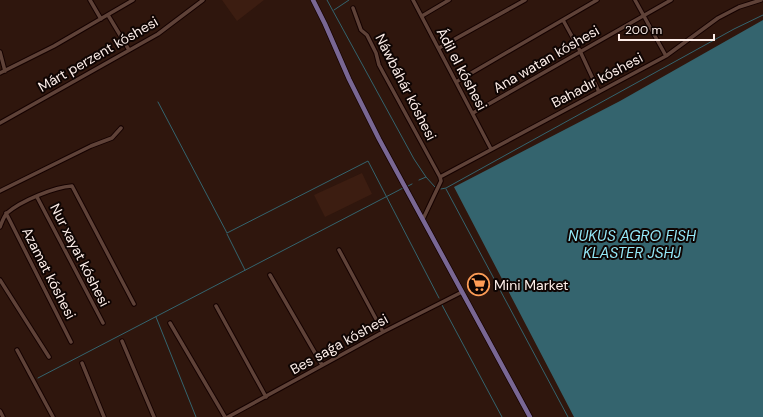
<svg xmlns="http://www.w3.org/2000/svg" width="763" height="417" viewBox="0 0 763 417" font-family="'DM Sans',sans-serif">
  <style>
    .built { fill: #3c1d11 }
    .water { fill: #34646e }
    .lines { fill: none; stroke-linecap: round; stroke-linejoin: round }
    .stream { stroke: #34646e; stroke-width: 1 }
    .minor-casing { stroke: #150200; stroke-width: 5.5 }
    .major-casing { stroke: #150200; stroke-width: 6 }
    .minor { stroke: #5f4238; stroke-width: 3.5 }
    .major { stroke: #796794; stroke-width: 4.5 }
    .labels { text-anchor: middle; dominant-baseline: central; stroke-width: 4; stroke-linejoin: round; paint-order: stroke }
    .street-label { font-size: 14px; fill: #feefea; stroke: #0f0503 }
    .poi-label { font-size: 14px; fill: #feefea; stroke: #0f0503; text-anchor: start }
    .water-label { font-size: 15px; font-style: italic; fill: #95e9f9; stroke: #0f0503 }
  </style>
  <rect width="100%" height="100%" fill="#2f160d"/>
  <path class="built" d="M222,0H264L237,21Z
    M362,173L372,194L325,217L314,195Z"/>
  <path class="water" d="M763,20V417H574L454,187L620,101Z"/>
  <g class="lines">
    <path class="stream" d="M327,0L414,159L426,177L419,180
      M334,10L349,0
      M158,102L227,233L368,161L439,298
      M426,177L435,187
      M408,186L412,184
      M441,189L446,188L734,29L763,15
      M446,189L568,417
      M227,234L245,270
      M442,305L502,417
      M156,317L196,417
      M38,378L403,188"/>
    <defs>
      <path id="minor" d="M90,0L101,19
        M413,0L491,149
        M635,0L666,56
        M353,8L361,30L367,35L376,53L379,65L440,177
        M108,15L129,50
        M422,16L449,0
        M563,20L580,51L599,92
        M439,48L525,0
        M0,52L5,71
        M0,73L54,46L133,0
        M456,82L597,0
        M473,113L671,0
        M0,123L158,34L203,0
        M440,177L666,56L718,18L739,7L761,0
        M0,191L91,146L112,138L121,128
        M37,197L103,323
        M6,213L71,342
        M423,219L441,181L440,177
        M0,227C2,222 4,216 7,213C21,201 54,187 72,186L134,304
        M339,250L383,332
        M270,275L322,365
        M0,280L49,357
        M216,306L266,397
        M170,323L225,417
        M122,341L154,417
        M17,350L53,417
        M82,363L104,417
        M0,411L3,417
        M228,417L383,332L462,292"/>
      <path id="major" d="M313,0L325,24L349,79L379,139L530,417"/>
    </defs>
    <use href="#minor" class="minor-casing"/>
    <use href="#major" class="major-casing"/>
    <use href="#minor" class="minor"/>
    <use href="#major" class="major"/>
  </g>
  <defs>
    <symbol id="supermarket-ring" viewBox="-11 -11 22 22"><circle r="9.5" fill="#0f0503" stroke="#fd9c56" stroke-width="1.5"/><path d="M-6-5.5h2.5l.6 2H6L4.5 2H-2.5L-4.4-4H-6ZM-1.5 3.2a1.3 1.3 0 1 0 .1 0ZM3 3.2a1.3 1.3 0 1 0 .1 0Z" fill="#fd9c56"/></symbol>
  </defs>
  <g fill-rule="evenodd">
    <use href="#supermarket-ring" x="466" y="272" width="25" height="25"/>
  </g>
  <g class="labels">
    <g class="street-label">
      <text transform="translate(98 54) rotate(-30)">Márt perzent kóshesi</text>
      <text transform="translate(546 59) rotate(-30)">Ana watan kóshesi</text>
      <text transform="translate(462 69) rotate(62)">Ádil el kóshesi</text>
      <text transform="translate(597 80) rotate(-28)">Bahadır kóshesi</text>
      <text transform="translate(406 87) rotate(63)">Náwbáhár kóshesi</text>
      <text transform="translate(80 255) rotate(63)">Nur xayat kóshesi</text>
      <text transform="translate(49 273) rotate(63)">Azamat kóshesi</text>
      <text transform="translate(339 344) rotate(-29)">Bes saǵa kóshesi</text>
    </g>
    <g class="poi-label">
      <text x="494" y="285">Mini Market</text>
    </g>
    <g class="water-label">
      <text x="632" y="236">NUKUS AGRO FISH<tspan x="632" dy="17">KLASTER JSHJ</tspan></text>
    </g>
  </g>
  <path d="M619 34v6h95v-6" fill="none" stroke="#feefea" stroke-width="2"/>
  <text x="625" y="34" font-size="12" fill="#feefea" stroke="#0f0503" stroke-width="3" paint-order="stroke">200 m</text>
</svg>
